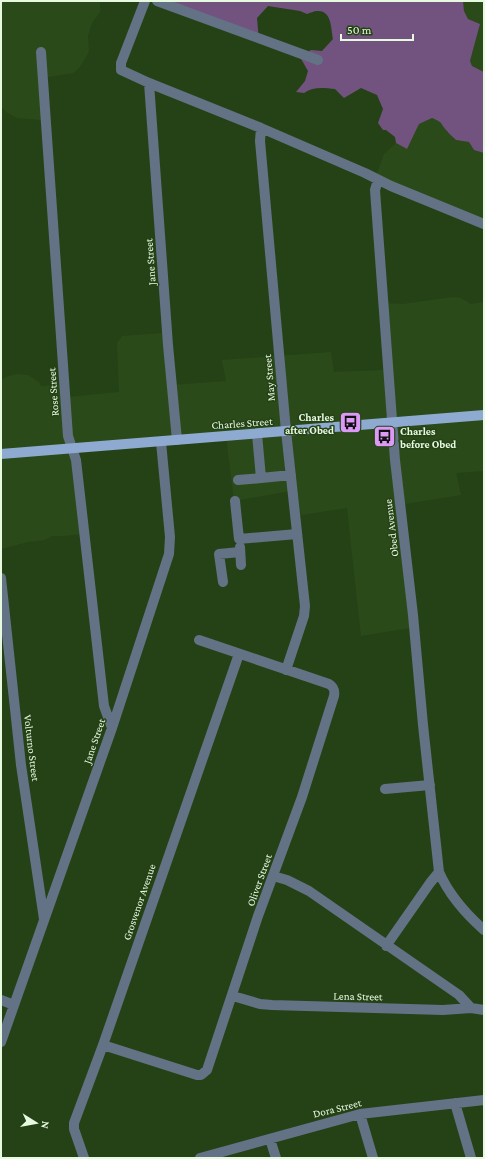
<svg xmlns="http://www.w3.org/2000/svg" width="485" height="1159" viewBox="0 0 485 1159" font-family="'Crimson Pro',serif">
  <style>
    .built { fill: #2a4b19 }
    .green { fill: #72527e }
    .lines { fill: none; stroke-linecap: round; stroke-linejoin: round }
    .minor { stroke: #647285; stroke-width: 10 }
    .major { stroke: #8eaad1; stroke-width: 10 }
    .labels { text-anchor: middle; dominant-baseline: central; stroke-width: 3; stroke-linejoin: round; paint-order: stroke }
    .street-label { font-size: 11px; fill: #e7f9df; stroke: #254217 }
    .poi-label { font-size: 11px; font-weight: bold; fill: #e7f9df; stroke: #254217; text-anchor: end }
  </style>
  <rect width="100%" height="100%" fill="#254217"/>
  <path class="built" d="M1,1H100V12L92,23L88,36L89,52L79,68L73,73L42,78V120L17,118L6,112L1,106Z
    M463,1H484V72L472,66L470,61L480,24L468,19L464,11Z
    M432,118L442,122L447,132L451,134L456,140L469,142L474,150L484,153V226L375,179L384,154L396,143L407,149L419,124Z
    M453,297L461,298L471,304L484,302V471L456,473L461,495L398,505L410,628L361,636L347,508L301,515L295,491L285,492L234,501L226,436L74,448L81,534L64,536H52L44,540L28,542L1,549V381L6,377L17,374L28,375L39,382L41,386L65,384L69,397L119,392L117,343L122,336L163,333L171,385L226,381L222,360L331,352L334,372L384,370L381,303L403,304Z"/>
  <path class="green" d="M157,1H463L464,11L468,19L480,24L470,61L472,66L484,72V153L474,150L469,142L456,140C453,137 449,134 447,131C439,122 444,123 432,118L419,124L407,149L396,143L395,137L386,130H383L378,123L383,109L377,95L361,88L344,98L335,89C324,88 314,86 304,93L296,92L305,81L308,71L300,57L311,50L322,51L333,39C331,29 332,10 317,11C314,11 310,13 307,14L300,11L268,6L257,18L259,41Z"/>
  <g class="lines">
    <path class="minor" d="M145,1L121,63V70L149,83L261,128L365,173L391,186L484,224
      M157,1L318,60
      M41,52L68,436L76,460L104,706L112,728
      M149,83L168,345L177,440
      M261,128L260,141L286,431L305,606L304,616L286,670
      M378,180L375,190L376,204L395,460L413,615L423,725L439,872C449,895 466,914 484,930
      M257,434L261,478L291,475
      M238,480L261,478
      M235,501L239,539L297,534
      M240,547L241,565
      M1,578L21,765L44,919
      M223,582L219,554L240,552
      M385,789L430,785
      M273,876L287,880L309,891L459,995L471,1008
      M386,946L430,883L439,872
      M233,996L260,1004L272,1005L443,1010L471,1008L484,1010
      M1,1000L14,1005
      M1,1042L112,728L169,554L170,537L161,442
      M103,1045L197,1075H201L207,1070L258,916L302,797L334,696C335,690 334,687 329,684L199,640
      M455,1103L471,1158
      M360,1114L373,1158
      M270,1139L276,1158
      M84,1158L74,1129V1123L103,1045L239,654
      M200,1158L360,1114L484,1100"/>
    <path class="major" d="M1,454L484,415"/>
  </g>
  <defs>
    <symbol id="bus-square" viewBox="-11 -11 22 22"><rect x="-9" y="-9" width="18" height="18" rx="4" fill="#dc99f5" stroke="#254217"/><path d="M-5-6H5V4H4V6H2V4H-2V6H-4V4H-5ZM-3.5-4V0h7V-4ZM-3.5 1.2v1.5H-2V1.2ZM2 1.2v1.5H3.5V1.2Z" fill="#111"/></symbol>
  </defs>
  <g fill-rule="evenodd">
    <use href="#bus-square" x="338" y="410" width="25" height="25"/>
    <use href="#bus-square" x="372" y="424" width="25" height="25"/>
  </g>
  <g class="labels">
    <g class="street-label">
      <text transform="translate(150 262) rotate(-94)">Jane Street</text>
      <text transform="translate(269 378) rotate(-95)">May Street</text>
      <text transform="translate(53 392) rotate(-94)">Rose Street</text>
      <text transform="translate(242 423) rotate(-4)">Charles Street</text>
      <text transform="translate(391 528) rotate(-97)">Obed Avenue</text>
      <text transform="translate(94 741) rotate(-71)">Jane Street</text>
      <text transform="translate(32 748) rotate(83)">Volturno Street</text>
      <text transform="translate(259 880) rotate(-70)">Oliver Street</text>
      <text transform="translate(139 902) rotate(-71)">Grosvenor Avenue</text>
      <text transform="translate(358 996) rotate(1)">Lena Street</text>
      <text transform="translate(337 1108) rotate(-14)">Dora Street</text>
    </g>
    <g class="poi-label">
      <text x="334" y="417">Charles<tspan x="334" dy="13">after Obed</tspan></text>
      <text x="400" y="431" text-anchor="start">Charles<tspan x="400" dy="13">before Obed</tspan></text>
    </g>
  </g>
  <rect width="485" height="1159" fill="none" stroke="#e7f9df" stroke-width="4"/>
  <g transform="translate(36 1123) rotate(101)" stroke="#254217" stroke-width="3" paint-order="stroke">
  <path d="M0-3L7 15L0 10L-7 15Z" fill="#e7f9df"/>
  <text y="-6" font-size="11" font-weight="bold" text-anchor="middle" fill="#e7f9df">N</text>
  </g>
  <path d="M341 34v6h72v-6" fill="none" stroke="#e7f9df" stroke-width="2"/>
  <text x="347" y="34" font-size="12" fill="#e7f9df" stroke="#254217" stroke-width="3" paint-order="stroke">50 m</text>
</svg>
